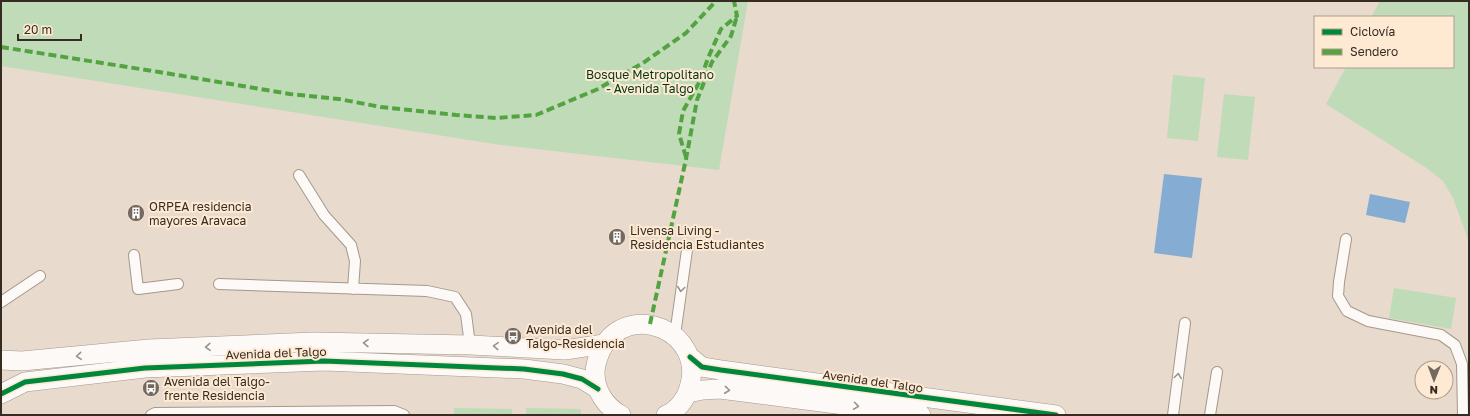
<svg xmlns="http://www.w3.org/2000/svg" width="1470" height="416" viewBox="0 0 1470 416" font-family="'Golos Text',sans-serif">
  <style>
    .green { fill: #c0dbb8 }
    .water { fill: #85acd2 }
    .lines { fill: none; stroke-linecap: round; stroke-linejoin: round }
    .service-casing { stroke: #a3998d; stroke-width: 12 }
    .minor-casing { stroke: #a3998d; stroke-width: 20 }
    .service { stroke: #fcf9f7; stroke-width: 10 }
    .minor { stroke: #fcf9f7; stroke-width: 19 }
    .quiet { stroke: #53a441; stroke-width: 4; stroke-dasharray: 8 4; stroke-linecap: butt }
    .cycleway-casing { stroke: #fee9d3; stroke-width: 8 }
    .cycleway { stroke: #00873e; stroke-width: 5 }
    .oneway { stroke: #99928c }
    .labels { text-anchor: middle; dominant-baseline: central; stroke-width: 4; stroke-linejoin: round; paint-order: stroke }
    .park-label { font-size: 12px; fill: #003712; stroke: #fee9d3 }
    .poi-label { font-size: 12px; fill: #362c22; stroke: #fee9d3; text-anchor: start }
    .street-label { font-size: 12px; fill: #362c22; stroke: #fee9d3 }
  </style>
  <rect width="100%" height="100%" fill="#e8dacc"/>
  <path class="green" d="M1,1H748L719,170L501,145L1,66Z
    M1380,1H1469V242L1453,198L1443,181L1428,169L1326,104L1346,67H1453V17H1371Z
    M1173,75L1205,78L1198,141L1167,138Z
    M1224,94L1255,97L1248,160L1217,157Z
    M1394,288L1456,298L1451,329L1389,318Z
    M454,408L512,409V415H454Z
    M526,408L581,409V415H526Z"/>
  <path class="water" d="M1164,174L1202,178L1192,258L1154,253Z
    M1370,194L1410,202L1405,223L1366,215Z"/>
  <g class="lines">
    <defs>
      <path id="service" d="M299,175L324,215L351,245L355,261L353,289
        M1346,239L1339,282L1338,296L1347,311L1368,321L1441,335L1455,345L1462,364L1463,415
        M134,255L138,289L178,284
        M219,284L427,291L455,297L466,314L470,345
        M1,302L40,276
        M675,335L687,250
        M151,415L155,413L394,411L404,415
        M1173,415L1185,323
        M1210,415L1217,372"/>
      <path id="minor" d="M690,357L702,367L721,370L1056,415
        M1,360L22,361L149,349L313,342L470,345L565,350L604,344
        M688,393L703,390L720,389L921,415
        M1,394L25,382L145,368L324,361L524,369L563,374L582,379L598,389
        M621,415C606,407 595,391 595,373C595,365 598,357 601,350C628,298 707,332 689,388C686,399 677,411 666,415"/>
    </defs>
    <use href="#service" class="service-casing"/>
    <use href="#minor" class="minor-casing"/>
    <use href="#service" class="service"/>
    <use href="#minor" class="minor"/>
    <path class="quiet" d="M1,47L159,72L290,94L339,99L381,107L456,115L496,118L536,115L598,89L643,63L686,33L716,1
      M686,157L679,134L683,111L700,81L708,58L721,29L737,16L734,1
      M650,324L686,159L697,100L712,62L731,36L737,16"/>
    <defs>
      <path id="cycleway" d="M690,357L702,367L721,370L1056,415
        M1,394L25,382L145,368L324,361L524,369L563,374L582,379L598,389"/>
    </defs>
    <use href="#cycleway" class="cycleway-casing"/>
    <use href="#cycleway" class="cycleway"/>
  </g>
  <defs><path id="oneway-chevron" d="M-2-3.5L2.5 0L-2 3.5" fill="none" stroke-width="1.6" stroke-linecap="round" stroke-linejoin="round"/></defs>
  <g class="oneway">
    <use href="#oneway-chevron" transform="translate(681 289) rotate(98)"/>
    <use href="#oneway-chevron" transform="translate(366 343) rotate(-179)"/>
    <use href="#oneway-chevron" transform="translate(496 346) rotate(-177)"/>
    <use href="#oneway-chevron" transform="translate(208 347) rotate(177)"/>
    <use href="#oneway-chevron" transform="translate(79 356) rotate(175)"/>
    <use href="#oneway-chevron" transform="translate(1178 376) rotate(-82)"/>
    <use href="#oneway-chevron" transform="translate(727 390) rotate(6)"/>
    <use href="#oneway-chevron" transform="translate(856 406) rotate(8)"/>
  </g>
  <defs>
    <symbol id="building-disc" viewBox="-11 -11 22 22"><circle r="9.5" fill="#74695e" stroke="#fee9d3"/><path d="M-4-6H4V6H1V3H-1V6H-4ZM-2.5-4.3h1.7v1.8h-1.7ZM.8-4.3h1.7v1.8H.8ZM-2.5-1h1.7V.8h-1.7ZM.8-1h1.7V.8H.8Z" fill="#fff"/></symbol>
    <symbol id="bus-disc" viewBox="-11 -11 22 22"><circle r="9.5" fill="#74695e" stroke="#fee9d3"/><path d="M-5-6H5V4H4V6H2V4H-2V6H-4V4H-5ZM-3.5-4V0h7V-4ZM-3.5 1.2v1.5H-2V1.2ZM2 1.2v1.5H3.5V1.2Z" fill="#fff"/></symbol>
  </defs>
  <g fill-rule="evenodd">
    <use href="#building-disc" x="126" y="203" width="20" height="20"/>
    <use href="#building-disc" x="607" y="227" width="20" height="20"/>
    <use href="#bus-disc" x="503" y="326" width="20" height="20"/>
    <use href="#bus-disc" x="141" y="378" width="20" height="20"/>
  </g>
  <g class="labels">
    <g class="park-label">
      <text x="650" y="74">Bosque Metropolitano<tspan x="650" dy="14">- Avenida Talgo</tspan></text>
    </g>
    <g class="poi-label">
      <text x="149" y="206">ORPEA residencia<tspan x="149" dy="14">mayores Aravaca</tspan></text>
      <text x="630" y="230">Livensa Living -<tspan x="630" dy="14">Residencia Estudiantes</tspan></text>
      <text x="526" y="329">Avenida del<tspan x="526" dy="14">Talgo-Residencia</tspan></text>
      <text x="164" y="381">Avenida del Talgo-<tspan x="164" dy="14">frente Residencia</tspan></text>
    </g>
    <g class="street-label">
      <text transform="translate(276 353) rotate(-2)">Avenida del Talgo</text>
      <text transform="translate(873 381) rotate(8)">Avenida del Talgo</text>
    </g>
  </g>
  <rect width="1470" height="416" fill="none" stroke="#362c22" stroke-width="4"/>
  <rect x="1314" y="16" width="140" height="52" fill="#fee9d3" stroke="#ae9d8c"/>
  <rect x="1322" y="29" width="20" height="6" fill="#00873e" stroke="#ae9d8c"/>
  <text x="1350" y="36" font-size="12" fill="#362c22">Ciclovía</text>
  <rect x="1322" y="49" width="20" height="6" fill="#53a441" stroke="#ae9d8c"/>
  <text x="1350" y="56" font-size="12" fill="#362c22">Sendero</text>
  <g transform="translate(1434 380) rotate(181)"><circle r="19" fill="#fee9d3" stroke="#ae9d8c"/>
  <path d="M0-3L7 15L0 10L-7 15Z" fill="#74695e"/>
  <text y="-6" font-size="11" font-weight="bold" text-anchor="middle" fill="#362c22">N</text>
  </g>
  <path d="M18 34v6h63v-6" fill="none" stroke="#362c22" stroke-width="2"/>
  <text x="24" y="34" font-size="12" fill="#362c22" stroke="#fee9d3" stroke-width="3" paint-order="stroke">20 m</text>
</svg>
